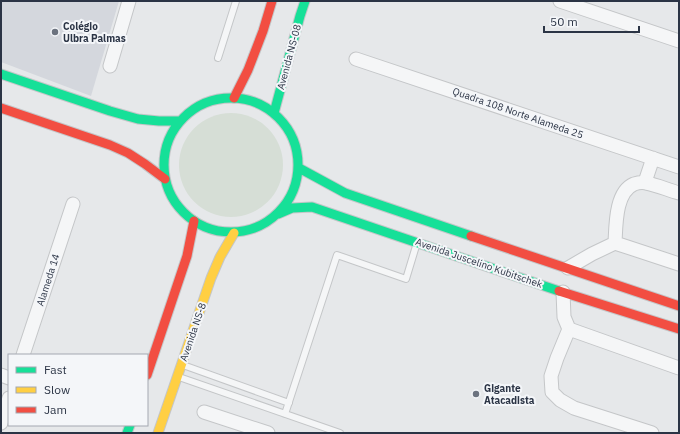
<svg xmlns="http://www.w3.org/2000/svg" width="680" height="434" viewBox="0 0 680 434" font-family="'IBM Plex Sans',sans-serif">
  <style>
    .built { fill: #d4d7dd }
    .green { fill: #d6ded6 }
    .lines { fill: none; stroke-linecap: round; stroke-linejoin: round }
    .lane-casing { stroke: #c4c6c8; stroke-width: 8 }
    .street-casing { stroke: #c4c6c8; stroke-width: 15 }
    .fast-casing { stroke: #c4c6c8; stroke-width: 11 }
    .slow-casing { stroke: #c4c6c8; stroke-width: 11 }
    .jam-casing { stroke: #c4c6c8; stroke-width: 11 }
    .lane { stroke: #f5f6f7; stroke-width: 6 }
    .street { stroke: #f5f6f7; stroke-width: 13 }
    .fast { stroke: #16e098; stroke-width: 9 }
    .slow { stroke: #ffcf43; stroke-width: 9 }
    .jam { stroke: #f24e42; stroke-width: 9 }
    .poi-dot { fill: #6c737f; stroke: #f4f6f9; stroke-width: 1.5 }
    .labels { text-anchor: middle; dominant-baseline: central; stroke-width: 4; stroke-linejoin: round; paint-order: stroke }
    .poi-label { font-size: 10px; font-weight: bold; fill: #2b3445; stroke: #f4f6f9; text-anchor: start }
    .street-label { font-size: 10px; fill: #2b3445; stroke: #f4f6f9 }
  </style>
  <rect width="100%" height="100%" fill="#e6e8ea"/>
  <path class="built" d="M1,1H119L91,96L1,62Z"/>
  <path class="green" d="M179 165a52 52 0 1 1 104 0a52 52 0 1 1-104 0Z"/>
  <g class="lines">
    <defs>
      <path id="lane" d="M218,58L236,1
        M183,365L289,403
        M179,377L340,433
        M285,414L337,255L406,279L416,246"/>
      <path id="street" d="M560,1L679,41
        M356,59L679,167
        M110,66L129,1
        M645,182L653,158
        M615,243C616,226 615,192 634,184C637,183 642,182 646,183C657,185 668,190 679,193
        M568,268L592,254L615,243L679,264
        M563,292L564,317L569,329L557,358L551,376L552,392L560,400L574,408L652,433
        M569,329L679,368
        M23,355L73,204
        M1,375L9,378
        M204,412L268,433
        M1,423L9,398"/>
      <path id="fast" d="M1,74L110,111L138,119L159,121H180
        M164 165a67 67 0 1 1 134 0a67 67 0 1 1-134 0Z
        M274,113L300,16L305,1
        M299,168L345,193L471,236
        M278,214L292,208L312,207L559,291
        M127,433L130,425"/>
      <path id="slow" d="M158,433L211,278L220,257L234,233"/>
      <path id="jam" d="M234,98L248,70L263,31L272,1
        M1,108L110,145L128,153L145,164L165,179
        M471,236L679,306
        M559,291L679,329
        M147,375L187,256L194,221"/>
    </defs>
    <use href="#lane" class="lane-casing"/>
    <use href="#street" class="street-casing"/>
    <use href="#fast" class="fast-casing"/>
    <use href="#slow" class="slow-casing"/>
    <use href="#jam" class="jam-casing"/>
    <use href="#lane" class="lane"/>
    <use href="#street" class="street"/>
    <use href="#fast" class="fast"/>
    <use href="#slow" class="slow"/>
    <use href="#jam" class="jam"/>
  </g>
  <g class="poi-dot">
    <circle cx="55" cy="32" r="4"/>
    <circle cx="476" cy="394" r="4"/>
  </g>
  <g class="labels">
    <g class="poi-label">
      <text x="63" y="26">Colégio<tspan x="63" dy="12">Ulbra Palmas</tspan></text>
      <text x="484" y="388">Gigante<tspan x="484" dy="12">Atacadista</tspan></text>
    </g>
    <g class="street-label">
      <text transform="translate(289 57) rotate(-75)">Avenida NS-08</text>
      <text transform="translate(518 113) rotate(19)">Quadra 108 Norte Alameda 25</text>
      <text transform="translate(479 263) rotate(19)">Avenida Juscelino Kubitschek</text>
      <text transform="translate(48 280) rotate(-72)">Alameda 14</text>
      <text transform="translate(193 332) rotate(-71)">Avenida NS-8</text>
    </g>
  </g>
  <rect width="680" height="434" fill="none" stroke="#2b3445" stroke-width="4"/>
  <rect x="8" y="354" width="140" height="72" fill="#f4f6f9" stroke="#a4a8b1"/>
  <rect x="16" y="367" width="20" height="6" fill="#16e098" stroke="#a4a8b1"/>
  <text x="44" y="374" font-size="12" fill="#2b3445">Fast</text>
  <rect x="16" y="387" width="20" height="6" fill="#ffcf43" stroke="#a4a8b1"/>
  <text x="44" y="394" font-size="12" fill="#2b3445">Slow</text>
  <rect x="16" y="407" width="20" height="6" fill="#f24e42" stroke="#a4a8b1"/>
  <text x="44" y="414" font-size="12" fill="#2b3445">Jam</text>
  <path d="M544 26v6h95v-6" fill="none" stroke="#2b3445" stroke-width="2"/>
  <text x="550" y="26" font-size="12" fill="#2b3445" stroke="#f4f6f9" stroke-width="3" paint-order="stroke">50 m</text>
</svg>
